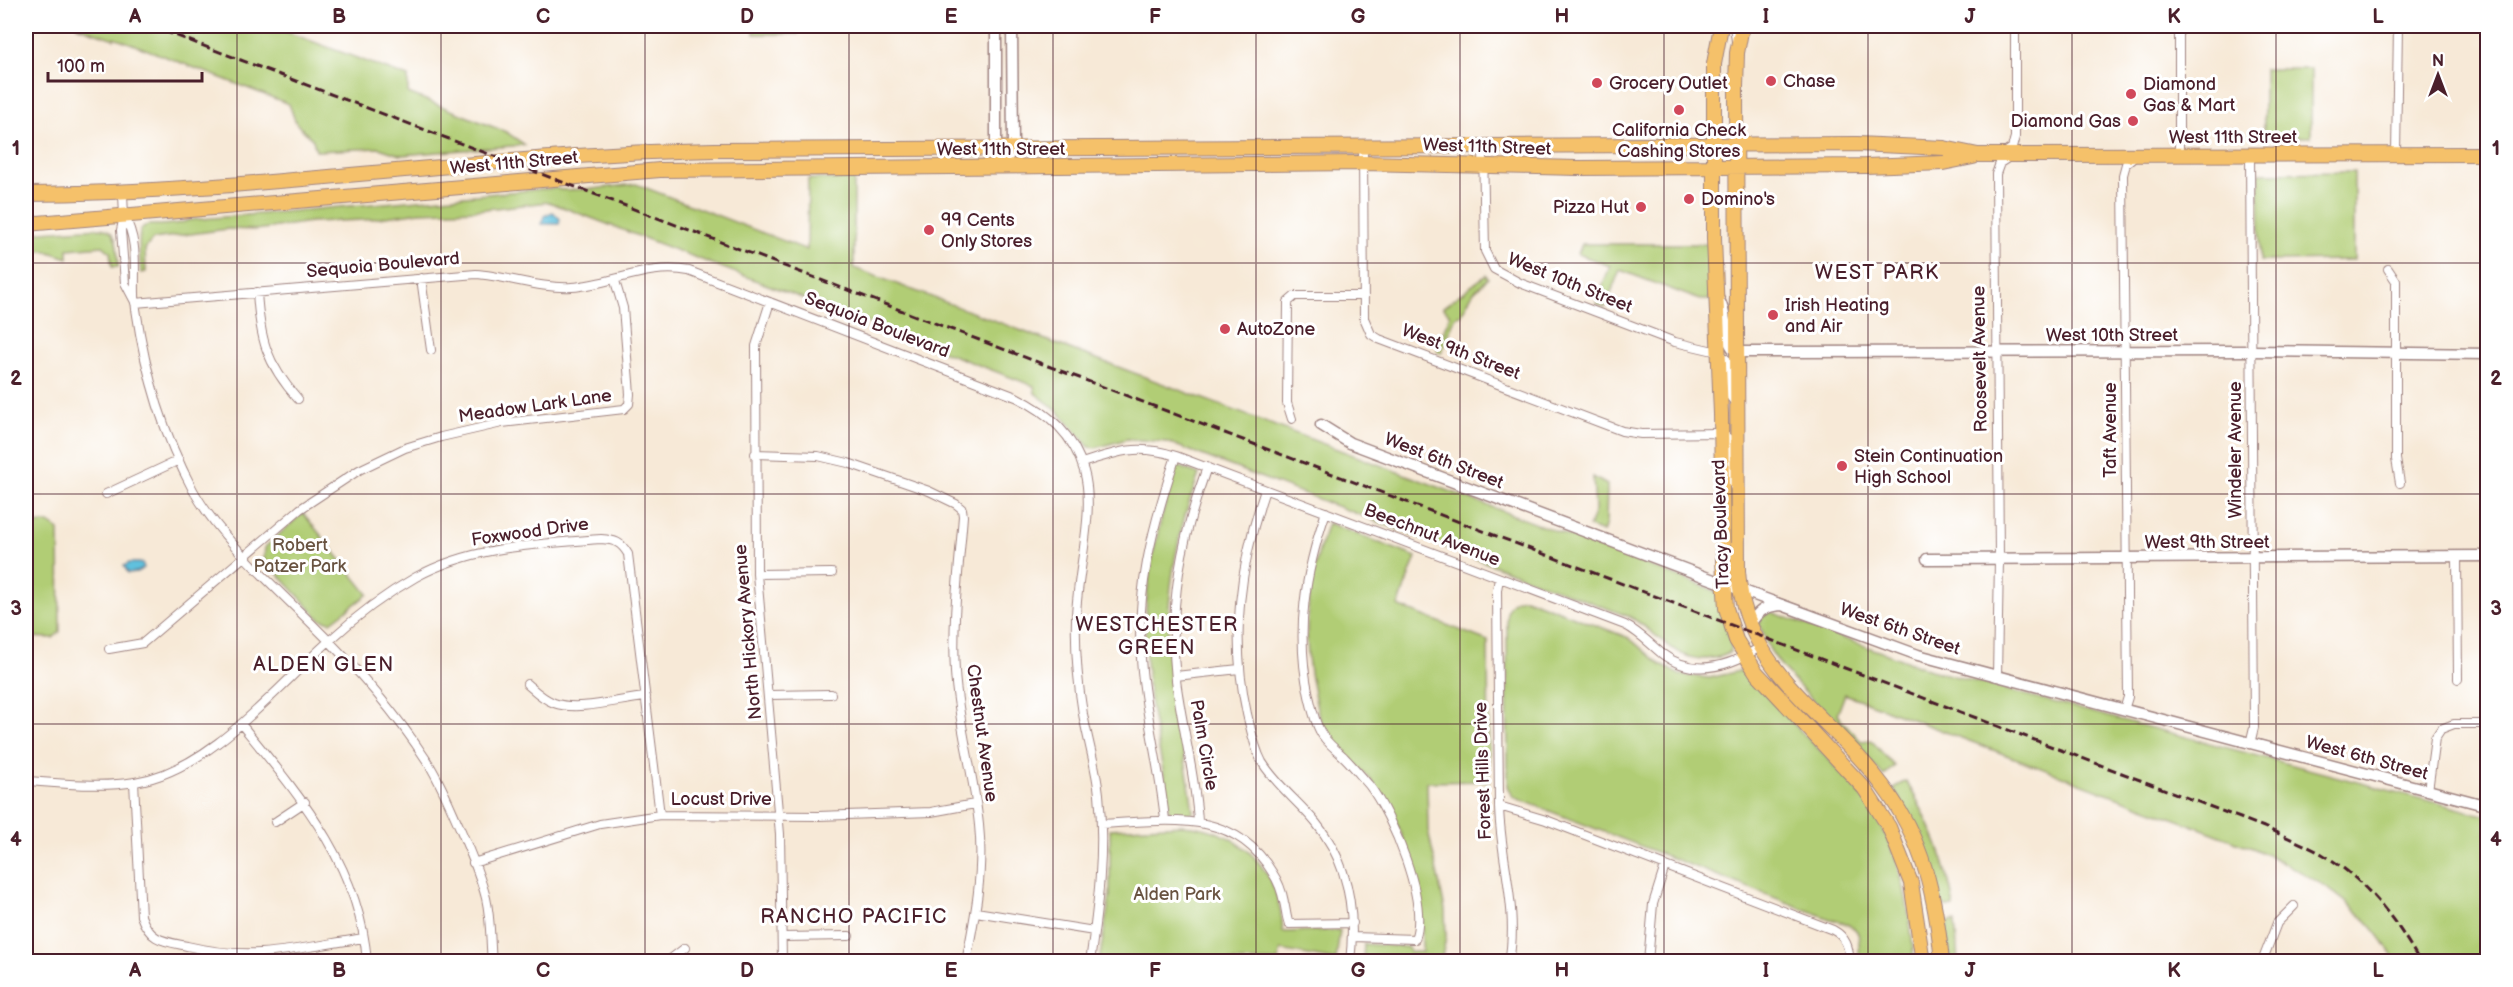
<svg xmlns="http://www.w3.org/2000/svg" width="2513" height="987" viewBox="0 0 2513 987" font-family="'Balsamiq Sans',sans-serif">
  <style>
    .green { fill: #b1cd74; stroke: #7e7650; stroke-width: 1.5 }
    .water { fill: #60c1de; stroke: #557084; stroke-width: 1.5 }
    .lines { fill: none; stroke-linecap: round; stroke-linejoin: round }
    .minor-casing { stroke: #a08481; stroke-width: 10 }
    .tertiary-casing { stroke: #a08481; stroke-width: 13 }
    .primary-casing { stroke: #a08481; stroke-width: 16 }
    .minor { stroke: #fff; stroke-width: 8 }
    .tertiary { stroke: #fff; stroke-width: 10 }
    .primary { stroke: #f5c16b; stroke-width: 14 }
    .rail { stroke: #4a1f2b; stroke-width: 3; stroke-dasharray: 9 4.5; stroke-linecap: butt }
    .grid { fill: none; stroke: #4a1f2b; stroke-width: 1.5; stroke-opacity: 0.55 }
    .poi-dot { fill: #d1495b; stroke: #fff; stroke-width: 2 }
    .labels { text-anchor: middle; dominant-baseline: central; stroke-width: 6; stroke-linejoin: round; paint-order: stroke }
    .poi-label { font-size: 18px; fill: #4a1f2b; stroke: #fff; text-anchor: start }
    .street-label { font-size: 18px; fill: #4a1f2b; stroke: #fff }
    .park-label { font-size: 18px; fill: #695341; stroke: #fff }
    .neighbourhood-label { font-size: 20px; letter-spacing: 1.5px; fill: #4a1f2b; stroke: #fff }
    .neatline { fill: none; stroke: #4a1f2b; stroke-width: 2 }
    .grid-label { font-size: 20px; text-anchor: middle; font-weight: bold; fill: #4a1f2b }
  </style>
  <rect width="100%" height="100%" fill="#fff"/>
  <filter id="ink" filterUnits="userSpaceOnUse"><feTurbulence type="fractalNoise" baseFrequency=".0167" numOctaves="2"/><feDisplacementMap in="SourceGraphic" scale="12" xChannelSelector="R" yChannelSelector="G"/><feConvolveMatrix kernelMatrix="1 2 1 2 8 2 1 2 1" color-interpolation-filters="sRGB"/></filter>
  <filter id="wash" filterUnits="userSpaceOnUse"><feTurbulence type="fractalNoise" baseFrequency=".008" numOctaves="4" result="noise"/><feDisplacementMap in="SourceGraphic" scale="24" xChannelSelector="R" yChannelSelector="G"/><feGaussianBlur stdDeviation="1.35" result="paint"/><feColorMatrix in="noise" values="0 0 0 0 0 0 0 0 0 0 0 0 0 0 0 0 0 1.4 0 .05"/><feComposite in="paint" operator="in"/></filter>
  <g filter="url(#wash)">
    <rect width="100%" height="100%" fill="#f7e9d7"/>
    <path class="green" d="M76,26H271L408,77V93L506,132L525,145L401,155L379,148L316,151L313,140L296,123L289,104L114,37V39Z
      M754,26H798V34H754Z
      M2264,69H2311V137H2264Z
      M2354,172V260L2260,261L2259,173Z
      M808,179H854V268L1708,588L1717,592L1731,645V651C1726,656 1720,657 1713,658C1677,665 1658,632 1630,617L1167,442L1127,439L1096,448L1089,447L1058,411L1035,393L1034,386L549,202L477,210L420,212L365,220L311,222L256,230L228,229L153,239L145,249L146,272L141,273C134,201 145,236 190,220L555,188L561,190L593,189L636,184L807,250Z
      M100,228C120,229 117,252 118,267H112L110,252L103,246L68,249V258L46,251H26V233Z
      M1582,244H1708L1709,300H1700L1620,270L1605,307L1596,303L1610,266L1578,254Z
      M1486,275L1488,278L1473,293L1461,315L1456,316L1441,353L1437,351L1450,315L1443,307Z
      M1177,466L1199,474C1173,541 1162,614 1172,685C1178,728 1188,769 1193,812L1188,816L1172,815L1169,812C1165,769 1153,728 1148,685C1139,603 1152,543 1177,466Z
      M1593,477L1607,485L1606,523L1603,532L1589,527L1595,510Z
      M303,513L368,594L331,622L320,619L264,559L265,547Z
      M49,523L59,530L60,632L53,638L26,637V524Z
      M1328,523L1416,557L1398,606L1488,641L1489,781L1427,782L1428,830L1445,910L1446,938L1441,961H1363L1364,944L1407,947L1411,952H1422C1423,888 1409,829 1369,778C1355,761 1333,747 1323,728C1318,717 1316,704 1314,693C1300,635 1308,578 1328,523Z
      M1525,598L1629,638L1661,665L1680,675L1710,678L1739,671L1750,675C1781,717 1824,750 1857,790C1899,841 1909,897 1914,961H1858C1860,930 1863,928 1830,919L1513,797L1508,786L1507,613C1509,603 1516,598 1525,598Z
      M1771,612L1931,670L2487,816V961H2395C2366,905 2310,874 2255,849L1845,694L1837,715L1861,741L1871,740L1894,766L1884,776L1783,669L1770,650L1759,624L1762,617Z
      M1906,781C1930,821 1947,861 1954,907H1946L1941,904C1934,861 1917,824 1893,788Z
      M1183,825C1245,830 1280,873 1283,932L1340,930L1336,960L1281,950L1278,961L1099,962L1110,896V829Z
      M1955,921L1958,961H1950L1946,929L1949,922Z"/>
    <path class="water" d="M553,212L560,219L559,224H542L544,216Z
      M129,563H142L144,568L137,572L128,573L124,566Z"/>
  </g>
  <g filter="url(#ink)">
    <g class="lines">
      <defs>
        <path id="minor" d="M1734,26L1736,41
          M2179,26V155
          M1483,147L1485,251L1494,269L1520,283L1675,342L1718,352L1727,360L1730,396L1737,406
          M1363,148L1364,318L1371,334L1379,339L1622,431L1641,434L1722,433L1729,439L1730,476L1735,489
          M2003,154L2012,148L2015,137V26
          M2396,154L2398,26
          M123,194L124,216L121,230L125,283L135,302
          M124,216C141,244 132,278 136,309C145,372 163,434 193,490C219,537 272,584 310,622C353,664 394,710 427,761C440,781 449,804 459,826C469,849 480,874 486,898C491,919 490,941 492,962
          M2388,269L2396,281V459L2400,483
          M421,278L431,350
          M257,292C260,339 266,363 298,399
          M770,302L756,346L757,574L780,834L782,962
          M135,303L476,274C507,276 540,289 572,287C613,284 648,263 689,271L1016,397C1049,413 1074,435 1084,471C1096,512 1076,575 1076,619C1075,651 1078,683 1083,714C1088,741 1096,767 1099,794C1105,851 1098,906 1090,962
          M1292,419L1287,403L1288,302L1295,296H1364
          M755,454L818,456L848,463L929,491L956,504L962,509L963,516C959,568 952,620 955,672C958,723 974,774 979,825C984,871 975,917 966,962
          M1082,463C1118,451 1138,444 1176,456L1625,625C1639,632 1649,643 1661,653C1693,678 1729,667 1760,647
          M1265,490C1240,564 1230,637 1247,714C1251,730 1254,747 1262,762C1277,786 1299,802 1316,823C1349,863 1356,912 1350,962
          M106,494L179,460
          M1326,512C1305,573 1295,633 1309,696C1312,708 1314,720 1320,731C1325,742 1336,749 1345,758C1353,766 1361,776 1369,785C1392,815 1429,902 1415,939L1353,937
          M2457,556L2458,679
          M757,574L832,573
          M1499,578L1497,590L1499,806C1500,859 1519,909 1509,962
          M109,649L143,643L300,509L359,470L405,448L441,437L502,423L624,409L629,404L630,394L623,308L615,281
          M1176,676L1239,669
          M1997,677L1999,559L1996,174L2000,163L2011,156
          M527,684C535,691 543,699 554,703C578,712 620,699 646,697
          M769,695L831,694
          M2124,710L2128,697L2123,175L2126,164L2136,156
          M241,724C299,795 360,865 367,962
          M2250,744L2254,727L2250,155
          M26,781C61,783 100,788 135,782C210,770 273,691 328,642C354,618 384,595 416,577C472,546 538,544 601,539C615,540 621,542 628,554L660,815
          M134,782L141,916C150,941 163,941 187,946C254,962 298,948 364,938
          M2428,791L2435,738L2441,729L2454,724H2488
          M1499,806L1546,820L1833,930C1846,937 1849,947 1850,962
          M1165,820C1160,770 1147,721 1142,671C1134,596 1152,527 1176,456
          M1198,821C1195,773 1182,727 1176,680C1168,606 1182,536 1207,467
          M275,822L305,802
          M1101,824C1165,821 1233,807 1272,872C1278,881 1282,891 1284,902C1286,909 1286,917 1289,924L1353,923
          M473,863L600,824L660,815L818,816L931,812L975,804
          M976,912L1094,931
          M782,937L849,936
          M662,962L668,961L685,948
          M1648,962L1653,904L1665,866
          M2262,962L2277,923L2294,906"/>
        <path id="tertiary" d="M996,26V149L1001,167
          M1001,167L1013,149L1012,26
          M1715,294C1731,313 1720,340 1737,352L2251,351L2488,354
          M1321,425L1350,443L1711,579L1918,655L2488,806
          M1927,559L2488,556
          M1749,626C1758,611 1764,606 1782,605"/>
        <path id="primary" d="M1721,26L1714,64V238L1721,414L1723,561L1726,608L1736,640L1756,672L1864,788L1889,827L1911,883L1923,962
          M1742,26L1737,53L1736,87L1738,571C1745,673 1828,712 1883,786C1923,839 1936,897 1942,962
          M26,194C256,193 485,154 715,150L1857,144L1944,148L1978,155L2488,154
          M26,224L660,170L1363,163L1578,168L1866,166L1943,163L1973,157"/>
      </defs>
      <use href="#minor" class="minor-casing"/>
      <use href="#tertiary" class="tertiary-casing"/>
      <use href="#primary" class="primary-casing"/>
      <use href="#minor" class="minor"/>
      <use href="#tertiary" class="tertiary"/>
      <use href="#primary" class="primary"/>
      <path class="rail" d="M151,26L2264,827C2283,836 2304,844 2322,854C2365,879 2396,919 2420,962"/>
    </g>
  </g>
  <path class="grid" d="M237,26V962M441,26V962M645,26V962M849,26V962M1053,26V962M1256,26V962M1460,26V962M1664,26V962M1868,26V962M2072,26V962M2276,26V962M26,263H2488M26,494H2488M26,724H2488"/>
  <g class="poi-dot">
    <circle cx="1771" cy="81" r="6"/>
    <circle cx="1597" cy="83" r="6"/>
    <circle cx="2131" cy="94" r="6"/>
    <circle cx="1679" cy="110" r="6"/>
    <circle cx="2133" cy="121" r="6"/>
    <circle cx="1689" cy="199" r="6"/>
    <circle cx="1641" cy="207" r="6"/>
    <circle cx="929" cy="230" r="6"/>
    <circle cx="1773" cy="315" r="6"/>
    <circle cx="1225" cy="329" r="6"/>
    <circle cx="1842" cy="466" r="6"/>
  </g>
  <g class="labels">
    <g class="poi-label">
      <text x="1783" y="81">Chase</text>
      <text x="1609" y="83">Grocery Outlet</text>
      <text x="2143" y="84">Diamond<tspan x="2143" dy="21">Gas &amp; Mart</tspan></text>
      <text x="2121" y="121" text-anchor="end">Diamond Gas</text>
      <text x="1679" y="130" text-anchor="middle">California Check<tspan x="1679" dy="21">Cashing Stores</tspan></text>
      <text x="1701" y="199">Domino's</text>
      <text x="1629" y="207" text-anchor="end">Pizza Hut</text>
      <text x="941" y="220">99 Cents<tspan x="941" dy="21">Only Stores</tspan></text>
      <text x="1785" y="305">Irish Heating<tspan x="1785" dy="21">and Air</tspan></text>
      <text x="1237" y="329">AutoZone</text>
      <text x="1854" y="456">Stein Continuation<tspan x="1854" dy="21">High School</tspan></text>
    </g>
    <g class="street-label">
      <text x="2233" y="137">West 11th Street</text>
      <text transform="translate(1487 147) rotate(2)">West 11th Street</text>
      <text x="1001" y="149">West 11th Street</text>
      <text transform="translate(514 163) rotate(-5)">West 11th Street</text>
      <text transform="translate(383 265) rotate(-5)">Sequoia Boulevard</text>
      <text transform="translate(1570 283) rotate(22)">West 10th Street</text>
      <text transform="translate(877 325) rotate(21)">Sequoia Boulevard</text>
      <text x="2112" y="335">West 10th Street</text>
      <text transform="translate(1461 352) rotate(21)">West 9th Street</text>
      <text transform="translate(1980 359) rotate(-91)">Roosevelt Avenue</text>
      <text transform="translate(535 406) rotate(-8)">Meadow Lark Lane</text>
      <text transform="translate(2110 430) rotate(-90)">Taft Avenue</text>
      <text transform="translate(2235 450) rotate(-90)">Windeler Avenue</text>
      <text transform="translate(1444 461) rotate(21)">West 6th Street</text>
      <text transform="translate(1721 524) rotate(-92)">Tracy Boulevard</text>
      <text transform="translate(530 532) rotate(-8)">Foxwood Drive</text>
      <text transform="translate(1432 535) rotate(21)">Beechnut Avenue</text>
      <text x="2207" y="542">West 9th Street</text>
      <text transform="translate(1900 629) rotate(19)">West 6th Street</text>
      <text transform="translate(748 632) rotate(-95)">North Hickory Avenue</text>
      <text transform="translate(982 733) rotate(82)">Chestnut Avenue</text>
      <text transform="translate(1204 745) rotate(80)">Palm Circle</text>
      <text transform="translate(2367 758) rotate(15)">West 6th Street</text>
      <text transform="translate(1483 771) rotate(-92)">Forest Hills Drive</text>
      <text x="721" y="799">Locust Drive</text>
    </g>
    <g class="park-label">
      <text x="300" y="545">Robert<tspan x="300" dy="21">Patzer Park</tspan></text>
      <text x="1177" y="894">Alden Park</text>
    </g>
    <g class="neighbourhood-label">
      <text x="1877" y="273">WEST PARK</text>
      <text x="1157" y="625">WESTCHESTER<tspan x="1157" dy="23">GREEN</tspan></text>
      <text x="324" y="665">ALDEN GLEN</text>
      <text x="854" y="917">RANCHO PACIFIC</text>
    </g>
  </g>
  <rect width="2513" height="987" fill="none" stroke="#fff" stroke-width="66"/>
  <g transform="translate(2438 75)" stroke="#ffffff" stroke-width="4.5" paint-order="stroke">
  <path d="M0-4.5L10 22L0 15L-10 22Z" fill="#4a1f2b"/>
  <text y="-9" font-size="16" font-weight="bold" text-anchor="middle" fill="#4a1f2b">N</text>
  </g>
  <path d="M48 72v9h154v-9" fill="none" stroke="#4a1f2b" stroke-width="3"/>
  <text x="57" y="72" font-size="18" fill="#4a1f2b" stroke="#ffffff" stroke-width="4.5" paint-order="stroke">100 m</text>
  <rect x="33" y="33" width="2447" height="921" class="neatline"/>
  <g class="grid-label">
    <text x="135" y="23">A</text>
    <text x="339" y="23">B</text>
    <text x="543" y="23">C</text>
    <text x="747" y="23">D</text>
    <text x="951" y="23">E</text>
    <text x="1155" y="23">F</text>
    <text x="1358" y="23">G</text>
    <text x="1562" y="23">H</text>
    <text x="1766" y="23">I</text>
    <text x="1970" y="23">J</text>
    <text x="2174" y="23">K</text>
    <text x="2378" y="23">L</text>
    <text x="16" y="155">1</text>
    <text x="2496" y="155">1</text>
    <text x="16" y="385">2</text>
    <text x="2496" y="385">2</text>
    <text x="16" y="615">3</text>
    <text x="2496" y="615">3</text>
    <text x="16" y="846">4</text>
    <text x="2496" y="846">4</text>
    <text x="135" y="977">A</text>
    <text x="339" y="977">B</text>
    <text x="543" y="977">C</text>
    <text x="747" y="977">D</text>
    <text x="951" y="977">E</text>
    <text x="1155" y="977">F</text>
    <text x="1358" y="977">G</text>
    <text x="1562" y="977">H</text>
    <text x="1766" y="977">I</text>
    <text x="1970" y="977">J</text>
    <text x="2174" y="977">K</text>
    <text x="2378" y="977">L</text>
  </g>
</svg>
